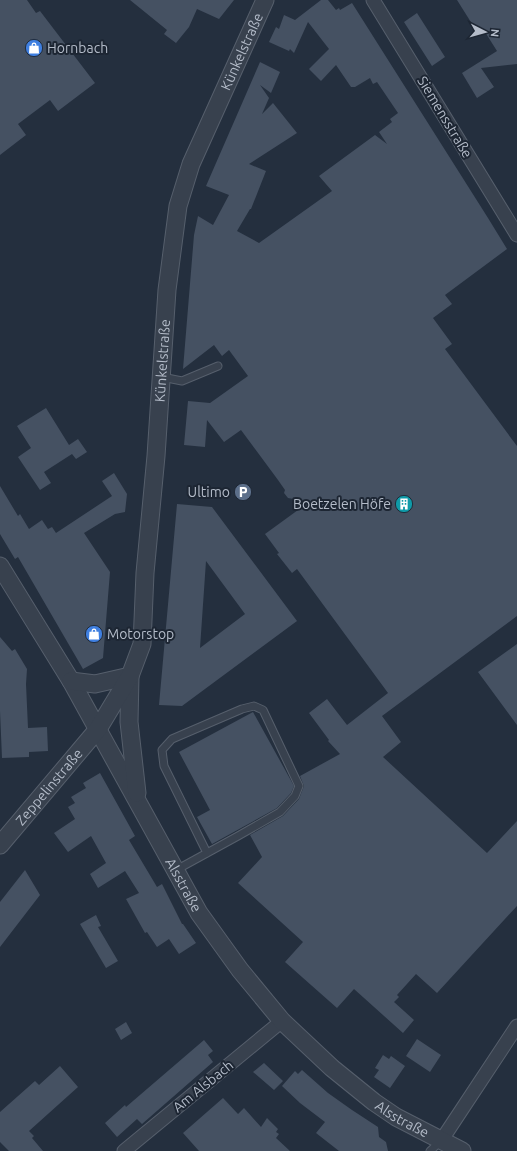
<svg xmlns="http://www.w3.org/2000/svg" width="517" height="1151" viewBox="0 0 517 1151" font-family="Ubuntu,sans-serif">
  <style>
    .building { fill: #455162; fill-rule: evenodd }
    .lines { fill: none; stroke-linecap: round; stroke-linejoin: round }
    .service-casing { stroke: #565f6c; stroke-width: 9 }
    .minor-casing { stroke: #565f6c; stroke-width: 15 }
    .tertiary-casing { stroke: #565f6c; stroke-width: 19 }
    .service { stroke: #38414e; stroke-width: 7 }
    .minor { stroke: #38414e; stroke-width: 13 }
    .tertiary { stroke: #38414e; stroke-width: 17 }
    .labels { text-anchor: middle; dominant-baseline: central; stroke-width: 4; stroke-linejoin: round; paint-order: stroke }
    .poi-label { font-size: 14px; fill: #b4bcc9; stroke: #1d2633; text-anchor: start }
    .street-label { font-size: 14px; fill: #b4bcc9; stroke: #1d2633 }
  </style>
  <rect width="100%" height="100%" fill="#242f3e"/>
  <path class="building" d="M0,0H27L36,13L40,11L95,83L58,111L50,100L18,124L26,135L0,155Z
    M130,0H234L219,19L197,9L189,27L176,43L164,34L167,30Z
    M321,0H328L336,10L339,8L340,10L352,3L488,218L507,249L445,295L452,304L433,318L452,344L445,349L517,446V616L382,716L401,742L383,757L487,853L517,821V906L437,993L416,974L397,995L399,997L394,1002L414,1020L403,1033L354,989L337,1008L285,962L303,942L238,883L262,857L250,835L283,816L299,799L304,786L300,776L340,754L328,741L329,740L309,713L327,699L347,725L388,693L297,569L292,573L277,554L279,553L265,534L309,502L288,498L284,493L285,490L278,480L241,430L224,442L207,420L205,447L184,445L188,401L210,403L248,376L229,350L222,356L214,345L183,369L194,235L198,216L213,225L229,195L206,186L260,62L280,72L271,93L260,85L269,98L262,114L273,103L297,133L249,164L266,171L251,209H250L237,231L259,243L332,191L319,176L375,135L387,144L379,132L392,122L390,119L398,113L377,82L373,84L370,78L355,87H351L336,65L321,81L309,69L329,49L308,22L294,53L290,49L289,51L269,42L276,27L279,29L284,15L295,20Z
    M457,0H517V64L481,68L494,87L477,98L462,73L497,51L485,32L479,35Z
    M417,13L445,57L432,66L404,22Z
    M46,408L69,445L78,439L87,452L76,459L72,454L44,472L51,483L40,490L18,457L31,448L17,426Z
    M114,473L127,494L125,512L115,514L84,533L110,572L103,658L83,669L18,557L15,559L0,534V486L18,516L20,514L29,529L42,520L48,529L52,527L56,533L112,496L102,481Z
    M177,504L212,507L297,621L182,706L159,705ZM206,561L245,614L200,648Z
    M0,637L12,651L15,649L27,669L26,684L28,728L47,727L48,751L29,752V757L2,758L0,711Z
    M517,644V725L478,672Z
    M253,712L294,786L291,793L277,808L212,844L197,817L210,810L179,752Z
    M100,773L135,836L129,840L157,887L162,884L182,924H183L196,943L179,954L169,939L157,947L147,932L145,933L126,899L139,893L125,871L98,888L90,874L106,863L91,836L68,852L54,833L75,819L68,807L75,803L71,797L86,788L83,783Z
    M25,870L40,895L0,947V902Z
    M96,915L101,926L98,927L118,961L106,968L80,924Z
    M126,1022L132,1033L121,1040L115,1029Z
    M417,1039L441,1055L430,1072L406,1056Z
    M204,1040L213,1051L208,1055L213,1062L142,1124L137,1119L117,1137L105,1123L125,1105L126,1107Z
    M383,1055L389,1059L391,1056L405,1066L390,1088L374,1077L379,1070L375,1068Z
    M264,1063L283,1081L274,1090L253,1072Z
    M60,1066L78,1087L29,1131L34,1136L32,1138L43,1151H9L0,1142V1112L35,1081L39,1085Z
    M302,1070L328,1093L352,1110L378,1127L379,1137L386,1142L388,1151H339L316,1133L325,1122L300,1103L282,1086L295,1071L298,1074Z
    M223,1098L238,1114L244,1108L261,1127L267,1118L278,1129L276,1132L279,1134L276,1138L290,1151H199L183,1133Z"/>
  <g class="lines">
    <defs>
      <path id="service" d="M162,377L182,381L218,366
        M176,870L238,836L280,812L295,796L299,786L263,710L254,706L242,709L172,739L162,750L164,766L207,853
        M430,1151L441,1141"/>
      <path id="minor" d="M373,0L517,235
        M441,1141L517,1026
        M124,1151L282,1021"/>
      <g id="tertiary">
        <path id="s1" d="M0,566L71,681L199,913L240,970L282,1021L332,1068L374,1102L396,1117L462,1151"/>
        <path d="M71,681L95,684L130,676L129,722L137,793"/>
        <path id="s2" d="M0,845L98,729L130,676L142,644L145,573L156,456L167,290L178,206L191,164L265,0"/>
      </g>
    </defs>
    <use href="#service" class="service-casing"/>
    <use href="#minor" class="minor-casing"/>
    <use href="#tertiary" class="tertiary-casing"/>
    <use href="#service" class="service"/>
    <use href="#minor" class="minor"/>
    <use href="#tertiary" class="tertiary"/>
  </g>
  <defs>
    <symbol id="shop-disc" viewBox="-11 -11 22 22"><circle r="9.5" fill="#3f7fe0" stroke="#1d2633"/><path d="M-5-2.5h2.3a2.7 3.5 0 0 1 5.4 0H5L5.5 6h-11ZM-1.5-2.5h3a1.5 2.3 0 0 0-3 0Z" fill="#fff"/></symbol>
    <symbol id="parking-disc" viewBox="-11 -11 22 22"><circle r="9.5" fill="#5c6f8a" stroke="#1d2633"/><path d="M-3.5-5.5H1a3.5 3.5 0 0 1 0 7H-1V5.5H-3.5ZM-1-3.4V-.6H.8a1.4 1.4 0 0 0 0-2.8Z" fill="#fff"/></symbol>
    <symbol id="building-disc" viewBox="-11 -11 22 22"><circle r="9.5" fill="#0f9aa8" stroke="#1d2633"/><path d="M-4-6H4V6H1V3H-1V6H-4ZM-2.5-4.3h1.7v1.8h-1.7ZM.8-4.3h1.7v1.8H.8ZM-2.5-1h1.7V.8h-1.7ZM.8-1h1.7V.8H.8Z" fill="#fff"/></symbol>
  </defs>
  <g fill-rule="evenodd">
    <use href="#shop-disc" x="24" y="38" width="20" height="20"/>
    <use href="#parking-disc" x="233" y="482" width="20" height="20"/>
    <use href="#building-disc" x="394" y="494" width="20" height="20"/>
    <use href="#shop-disc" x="84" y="624" width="20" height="20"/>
  </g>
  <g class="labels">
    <g class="poi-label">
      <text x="47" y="48">Hornbach</text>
      <text x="230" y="492" text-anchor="end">Ultimo</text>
      <text x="391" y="504" text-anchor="end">Boetzelen Höfe</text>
      <text x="107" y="634">Motorstop</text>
    </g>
    <g class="street-label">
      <text stroke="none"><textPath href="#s2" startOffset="855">Künkelstraße</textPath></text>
      <text transform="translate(445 117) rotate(59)">Siemensstraße</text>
      <text stroke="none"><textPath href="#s2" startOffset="532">Künkelstraße</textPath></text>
      <text stroke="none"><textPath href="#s2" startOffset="76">Zeppelinstraße</textPath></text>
      <text stroke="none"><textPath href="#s1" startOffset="368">Alsstraße</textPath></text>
      <text transform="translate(203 1086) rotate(-39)">Am Alsbach</text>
      <text stroke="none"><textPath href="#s1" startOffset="692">Alsstraße</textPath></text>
    </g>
  </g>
  <g transform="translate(485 32) rotate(96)" stroke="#1d2633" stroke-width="3" paint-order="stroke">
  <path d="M0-3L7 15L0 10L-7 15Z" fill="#b4bcc9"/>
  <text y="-6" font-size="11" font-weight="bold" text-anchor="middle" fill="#b4bcc9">N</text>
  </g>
</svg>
